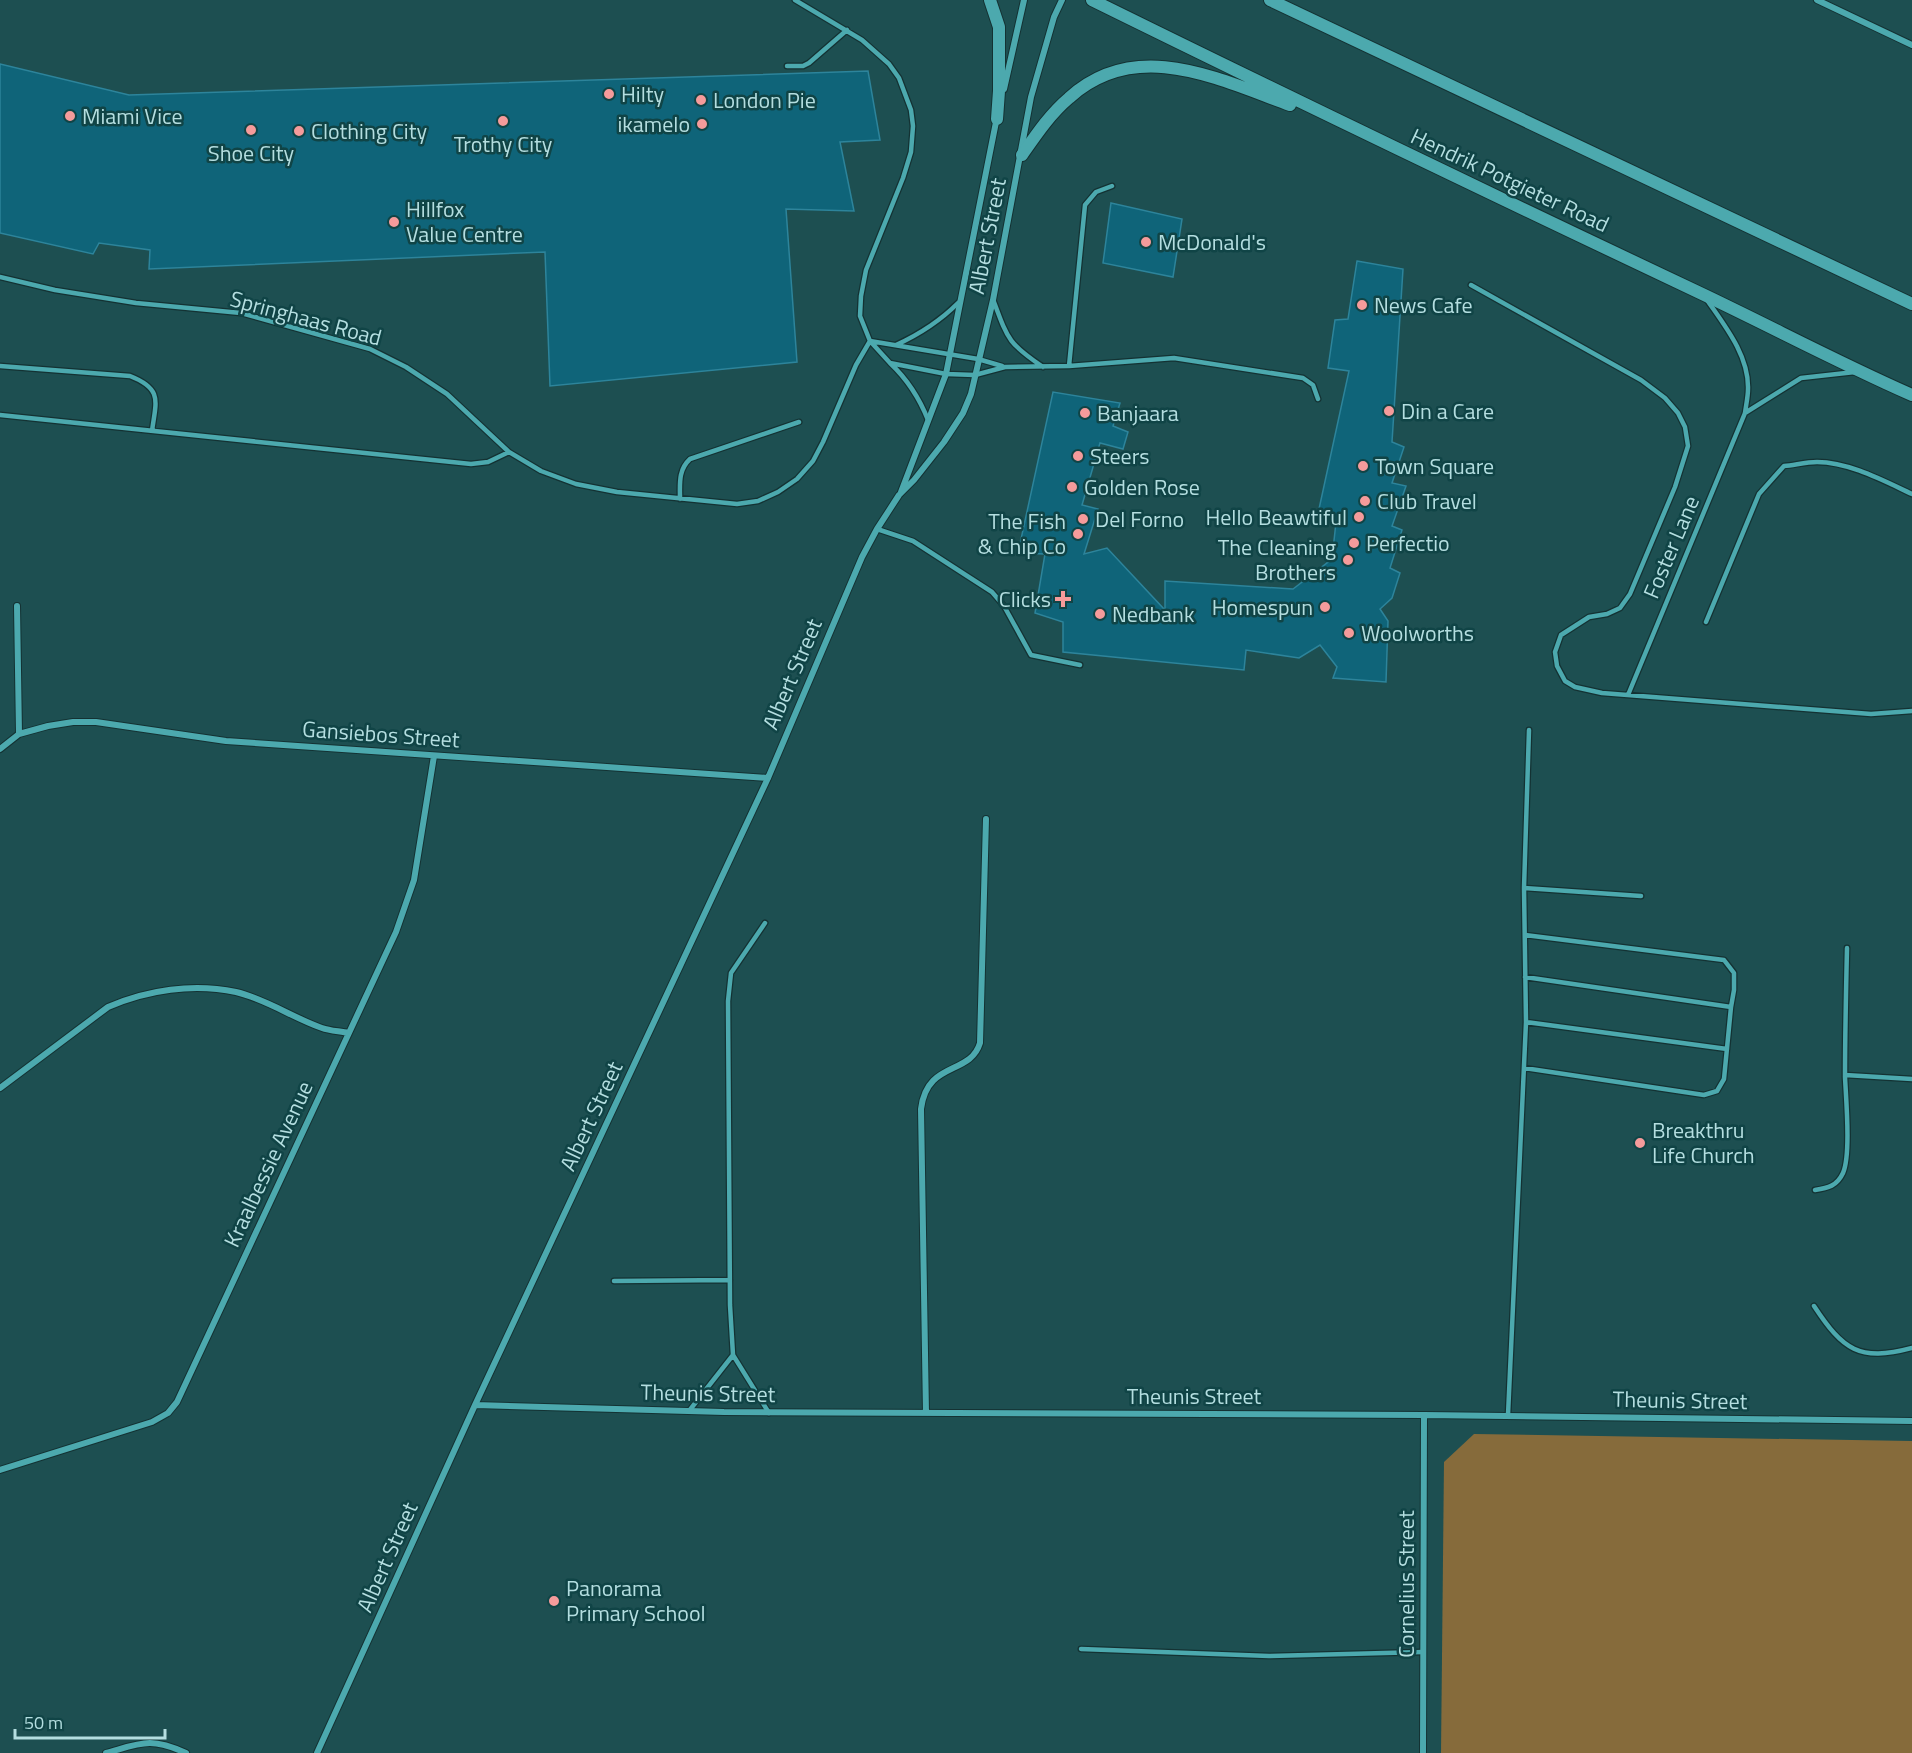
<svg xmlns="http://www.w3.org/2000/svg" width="1912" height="1753" viewBox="0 0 1912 1753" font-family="'Titillium Web',sans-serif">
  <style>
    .green { fill: #866b3b }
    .building { fill: #0f6479; stroke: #2d849b; stroke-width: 1.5 }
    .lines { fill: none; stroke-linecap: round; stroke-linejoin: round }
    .lane-casing { stroke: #143233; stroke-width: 7 }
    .street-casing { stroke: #143233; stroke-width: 8 }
    .secondary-casing { stroke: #143233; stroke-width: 14 }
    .lane { stroke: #4ca9ae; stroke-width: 4.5 }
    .street { stroke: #4ca9ae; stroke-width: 6 }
    .secondary { stroke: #4ca9ae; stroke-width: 12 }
    .poi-dot { fill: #f59b9b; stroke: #104446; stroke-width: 2 }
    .labels { text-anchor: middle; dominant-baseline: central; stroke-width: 5; stroke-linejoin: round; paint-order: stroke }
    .poi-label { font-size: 22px; fill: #b4dee0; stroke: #104446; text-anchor: start }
    .street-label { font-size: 22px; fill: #b4dee0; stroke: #104446 }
  </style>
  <rect width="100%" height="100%" fill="#1d4f51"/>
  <path class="green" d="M1474,1434L1912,1441V1753H1441L1444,1462Z"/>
  <path class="building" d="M0,64L129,95L868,71L880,140L840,142L854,211L786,209L797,362L550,386L545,252L149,269L150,250L99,243L93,254L0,233Z
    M1111,203L1182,219L1173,277L1103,263Z
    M1357,261L1403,269L1392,442L1404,447L1392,483L1406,486L1392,526L1402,530L1390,568L1400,573L1392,598L1380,609L1388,621L1386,682L1333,678L1337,667L1320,645L1299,658L1246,650L1244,670L1063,652V622L1035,613L1045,554L1018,553L1053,392L1120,403L1113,426L1128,432L1123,449L1100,443L1082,505L1098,509L1084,554L1107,548L1165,610V581L1293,589L1332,559L1336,522L1319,509L1349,371L1328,368L1335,320L1348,319Z"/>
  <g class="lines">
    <defs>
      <path id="lane" d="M795,0L862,40L889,64L899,78L911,110L913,126L911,152L903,178L866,270L861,296L860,316L870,341L890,363L946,374L975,375L1005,367L1069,366L1174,358L1303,378L1313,385L1318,399
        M787,66H803L809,63L847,30
        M0,277L55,290L136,303L241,313L370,349L406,367L447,394L509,452L541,471L576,484L617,492L737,504L758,501L778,492L797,479L813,461L823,442L856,365L870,341
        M1471,285L1641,380L1665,398L1678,413L1685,427L1688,446L1675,487L1630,594L1620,608L1607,614L1589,617L1561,635L1555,652L1557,666L1565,681L1575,687L1602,693L1871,714L1912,711
        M994,302C1008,340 1009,344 1043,367
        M870,341L978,359L1002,366
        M896,345C920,334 939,322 958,303
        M890,363C908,380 919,397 928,420
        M0,366L130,376C163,389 156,401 152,431
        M1069,366L1085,205L1096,192L1112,186
        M1745,413L1801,378L1855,372
        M0,415L471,464L488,462L509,452
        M680,499C680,484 678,470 690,459L799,422
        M877,529L913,541L992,592L1004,606L1031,655L1080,665
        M1706,622L1759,494L1784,466C1795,465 1806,462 1817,462C1849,462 1884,481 1912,494
        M1628,695L1745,413C1746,405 1748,397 1748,389C1749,356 1725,326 1707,300
        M1524,888L1641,896
        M765,923L731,973L728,1001L730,1305L733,1355L769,1413
        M1525,977L1731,1007
        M1526,1022L1727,1049
        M1524,1068L1704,1095L1717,1091L1724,1079L1731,1007L1734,990V973L1724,960L1525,935
        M1845,1075L1912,1079
        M1815,1190C1828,1188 1837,1186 1843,1173C1851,1155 1846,1099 1845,1077C1845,1034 1846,991 1847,948
        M614,1281L730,1280
        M1814,1306C1843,1350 1859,1362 1912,1348
        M689,1411L733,1355
        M1508,1415L1526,1022L1524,888L1529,730
        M1081,1649L1269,1656L1423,1652"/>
      <path id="street" d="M1817,0L1912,45
        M1004,89L1024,0
        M901,492L946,374L997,117
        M17,606L19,734
        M0,749L19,734L48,726L73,722H96L226,741L768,778
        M0,1088L108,1007C147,990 193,983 236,992C266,999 293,1018 322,1028C330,1031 340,1031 349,1033
        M475,1405L724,1412L1424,1415L1912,1421
        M926,1413L921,1109C927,1060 970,1076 980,1043L986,819
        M0,1470L152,1422L168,1413L177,1402L396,932L414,880L434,756
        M106,1753C142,1743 150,1737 186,1753
        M317,1753L475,1405L768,778L862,557L877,529L899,495L914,480L944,442L963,413L971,394L993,300L1031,97L1054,17L1062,0
        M1423,1753L1424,1415"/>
      <path id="secondary" d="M990,0L999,27V91L997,119
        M1092,0C1293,99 1495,196 1698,292C1770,326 1839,363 1912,395
        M1270,0L1912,304
        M1022,155C1036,135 1050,114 1069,98C1136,37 1218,79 1290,105"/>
    </defs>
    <use href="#lane" class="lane-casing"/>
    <use href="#street" class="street-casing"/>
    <use href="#secondary" class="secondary-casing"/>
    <use href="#lane" class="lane"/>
    <use href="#street" class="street"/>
    <use href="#secondary" class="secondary"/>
  </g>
  <g class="poi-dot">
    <circle cx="609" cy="94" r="6"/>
    <circle cx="701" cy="100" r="6"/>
    <circle cx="70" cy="116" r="6"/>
    <circle cx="503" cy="121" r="6"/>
    <circle cx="702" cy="124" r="6"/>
    <circle cx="251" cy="130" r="6"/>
    <circle cx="299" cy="131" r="6"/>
    <circle cx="394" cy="222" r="6"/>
    <circle cx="1146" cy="242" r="6"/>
    <circle cx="1362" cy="305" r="6"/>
    <circle cx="1389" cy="411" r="6"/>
    <circle cx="1085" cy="413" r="6"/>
    <circle cx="1078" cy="456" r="6"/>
    <circle cx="1363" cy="466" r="6"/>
    <circle cx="1072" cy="487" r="6"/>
    <circle cx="1365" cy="501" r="6"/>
    <circle cx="1359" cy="517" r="6"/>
    <circle cx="1083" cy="519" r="6"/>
    <circle cx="1078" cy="534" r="6"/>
    <circle cx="1354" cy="543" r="6"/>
    <circle cx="1348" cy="560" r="6"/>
    <path d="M1060 590h6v6h6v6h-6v6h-6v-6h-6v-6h6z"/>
    <circle cx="1325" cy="607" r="6"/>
    <circle cx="1100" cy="614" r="6"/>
    <circle cx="1349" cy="633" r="6"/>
    <circle cx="1640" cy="1143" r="6"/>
    <circle cx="554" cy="1601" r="6"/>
  </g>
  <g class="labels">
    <g class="poi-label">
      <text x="621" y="94">Hilty</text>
      <text x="713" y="100">London Pie</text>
      <text x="82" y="116">Miami Vice</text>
      <text x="690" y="124" text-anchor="end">ikamelo</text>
      <text x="311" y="131">Clothing City</text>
      <text x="503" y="144" text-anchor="middle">Trothy City</text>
      <text x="251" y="153" text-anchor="middle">Shoe City</text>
      <text x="406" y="209">Hillfox<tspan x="406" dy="25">Value Centre</tspan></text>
      <text x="1158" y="242">McDonald's</text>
      <text x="1374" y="305">News Cafe</text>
      <text x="1401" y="411">Din a Care</text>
      <text x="1097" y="413">Banjaara</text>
      <text x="1090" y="456">Steers</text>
      <text x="1375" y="466">Town Square</text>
      <text x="1084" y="487">Golden Rose</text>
      <text x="1377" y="501">Club Travel</text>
      <text x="1347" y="517" text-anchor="end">Hello Beawtiful</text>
      <text x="1095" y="519">Del Forno</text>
      <text x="1066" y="521" text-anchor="end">The Fish<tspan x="1066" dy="25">&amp; Chip Co</tspan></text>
      <text x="1366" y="543">Perfectio</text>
      <text x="1336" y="547" text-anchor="end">The Cleaning<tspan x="1336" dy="25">Brothers</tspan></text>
      <text x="1051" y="599" text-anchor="end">Clicks</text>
      <text x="1313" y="607" text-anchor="end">Homespun</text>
      <text x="1112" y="614">Nedbank</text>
      <text x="1361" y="633">Woolworths</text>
      <text x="1652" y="1130">Breakthru<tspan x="1652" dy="25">Life Church</tspan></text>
      <text x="566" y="1588">Panorama<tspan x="566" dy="25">Primary School</tspan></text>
    </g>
    <g class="street-label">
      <text transform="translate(1510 180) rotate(25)">Hendrik Potgieter Road</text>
      <text transform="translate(987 236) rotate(-79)">Albert Street</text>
      <text transform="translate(306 318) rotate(15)">Springhaas Road</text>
      <text transform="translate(1671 547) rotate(-67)">Foster Lane</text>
      <text transform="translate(792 674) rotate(-67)">Albert Street</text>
      <text transform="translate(381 734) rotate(4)">Gansiebos Street</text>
      <text transform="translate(591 1116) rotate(-65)">Albert Street</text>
      <text transform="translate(268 1164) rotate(-65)">Kraalbessie Avenue</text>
      <text transform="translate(708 1393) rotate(1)">Theunis Street</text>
      <text x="1194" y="1396">Theunis Street</text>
      <text transform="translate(1680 1400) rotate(1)">Theunis Street</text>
      <text transform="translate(387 1557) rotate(-66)">Albert Street</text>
      <text transform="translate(1406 1584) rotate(-90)">Cornelius Street</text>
    </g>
  </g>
  <path d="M15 1729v9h150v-9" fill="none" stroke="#b4dee0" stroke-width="3"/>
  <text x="24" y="1729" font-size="18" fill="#b4dee0" stroke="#104446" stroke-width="4.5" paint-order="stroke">50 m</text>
</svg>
